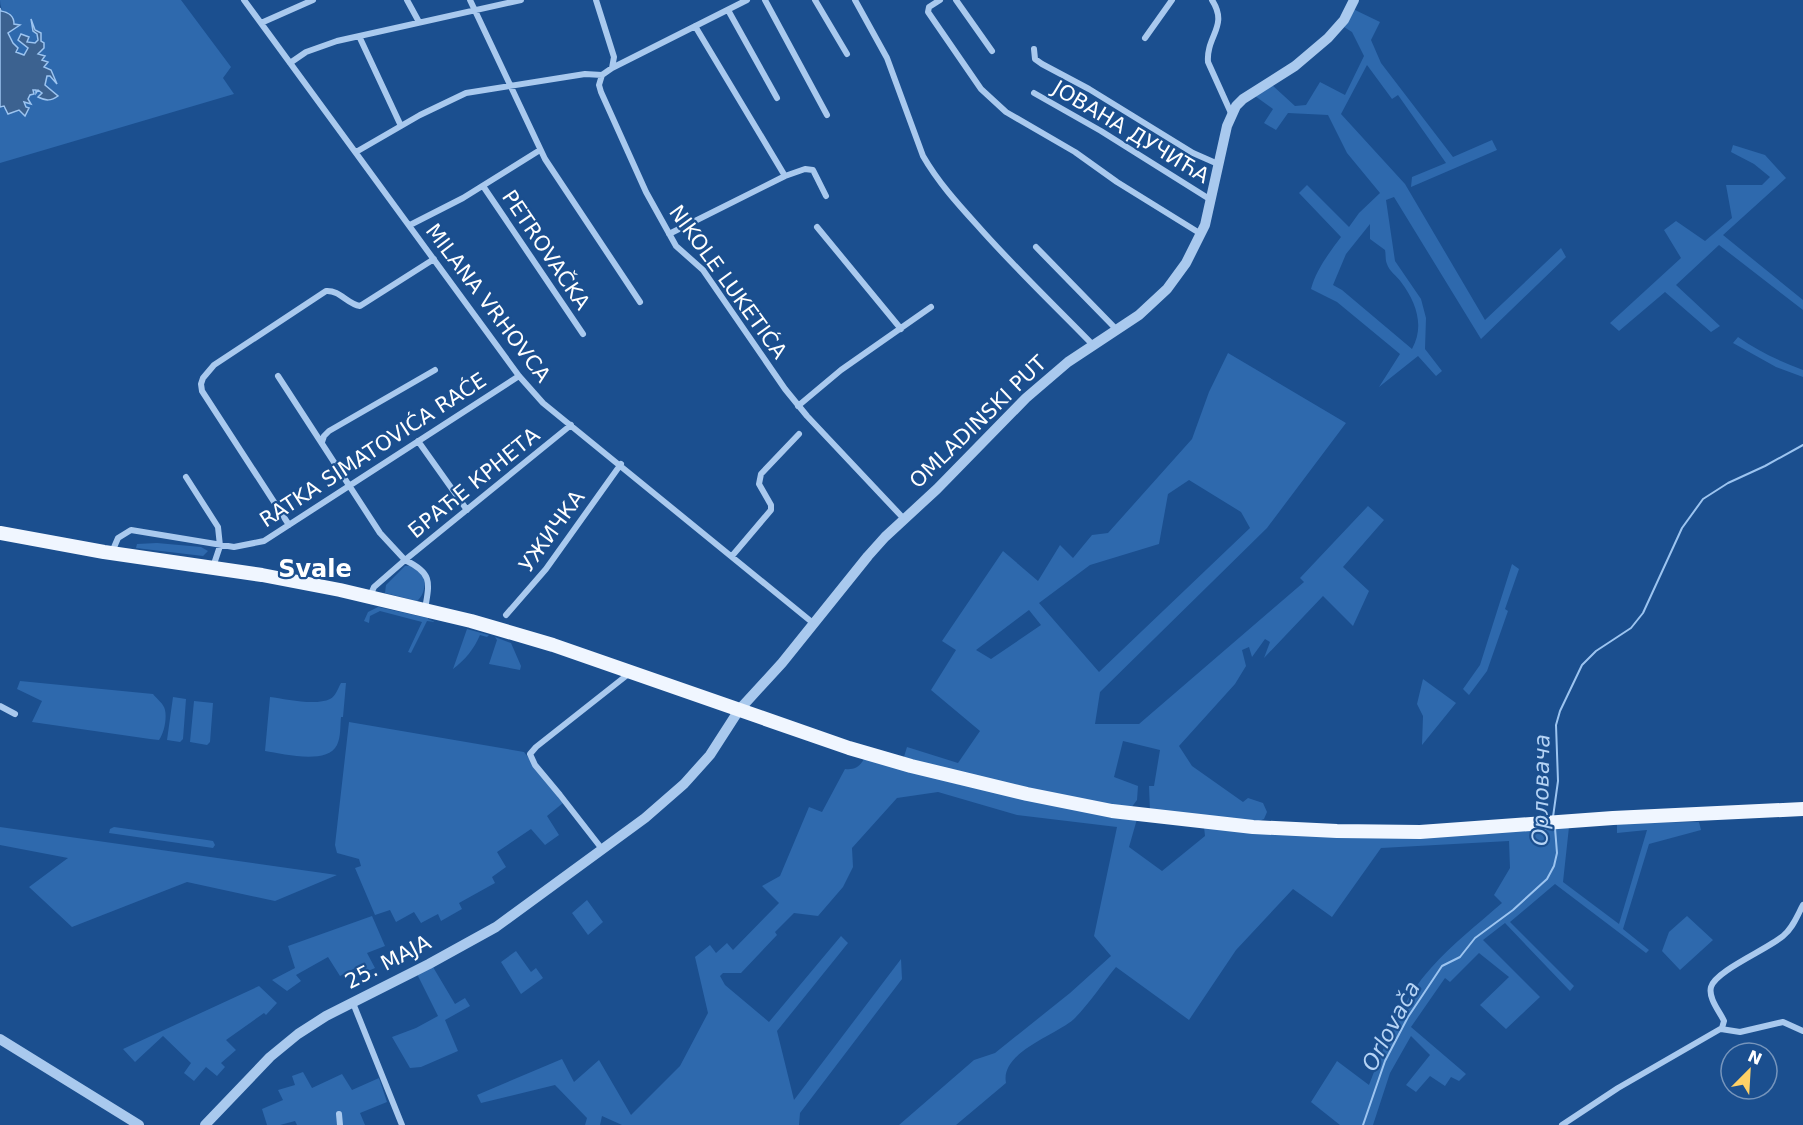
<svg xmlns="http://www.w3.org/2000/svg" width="1803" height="1125" viewBox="0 0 1803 1125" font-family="'DejaVu Sans',sans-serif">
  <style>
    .green { fill: #2e69ad; fill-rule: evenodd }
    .water { fill: #3c6290; stroke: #9cc4f0; stroke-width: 1.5 }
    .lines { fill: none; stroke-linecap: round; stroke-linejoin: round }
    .stream { stroke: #9cc4f0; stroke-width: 2 }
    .minor { stroke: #a9c9ee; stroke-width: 6 }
    .tertiary { stroke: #a9c9ee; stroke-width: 10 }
    .primary { stroke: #f0f6ff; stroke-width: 14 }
    .labels { text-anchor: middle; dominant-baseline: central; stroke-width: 4.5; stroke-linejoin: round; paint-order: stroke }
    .street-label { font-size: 21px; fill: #fff; stroke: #1b4f8f }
    .water-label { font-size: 22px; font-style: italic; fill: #b5d3f5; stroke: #1b4f8f }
    .quarter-label { font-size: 24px; font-weight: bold; fill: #fff; stroke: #1b4f8f }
  </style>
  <rect width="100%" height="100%" fill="#1b4f8f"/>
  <path class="green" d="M0,0H181L231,67L223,78L234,94L0,163V107L19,110L26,108L24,101L30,102L27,99L33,90H38L42,93L39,96L51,90L45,85L47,76H50L56,81L44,67L47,62L41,60L45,57L37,54L41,33L35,30L33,23V31L38,34V41L35,43L27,42L21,34L28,48L24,55L16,51L18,48L13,43L8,32L19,26C8,22 0,11 0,0Z
    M1353,9L1380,22L1371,40L1381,63L1453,157L1492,140L1497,150L1411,187L1412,177L1446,163L1398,95L1392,99L1367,65L1341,114L1405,184L1485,320L1561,248L1566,257L1481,339L1394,197L1386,200L1395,261L1421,299L1426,318L1425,349L1442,371L1436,376L1418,356L1379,387L1400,354L1337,302L1311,289C1316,270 1329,253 1341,237L1299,193L1307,185L1349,227L1359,213L1380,193L1347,153L1328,115L1288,113L1276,130L1264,123L1273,109L1255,96L1272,85L1295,106L1306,105L1320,82L1345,95L1364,56L1352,32L1344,27ZM1370,224V239L1385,250C1386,254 1385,260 1387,264C1389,271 1397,276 1401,282C1416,302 1425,326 1412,349L1342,290L1333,285L1346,254Z
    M1733,145L1765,155L1786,178L1723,235L1803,300V310L1719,245L1676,285L1720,326L1711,332L1665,292L1619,331L1610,323L1681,258L1664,230L1676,221L1705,241L1732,218L1726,185H1762L1770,177L1754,164L1731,152Z
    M1738,337C1758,351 1779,361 1803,370V377L1776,367L1733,343Z
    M1228,353L1346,423L1267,528L1100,692L1095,724H1139L1304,582L1300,578L1368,506L1384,520L1343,567L1369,591L1353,626L1323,596L1264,658L1270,642L1265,639L1252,657L1249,647L1242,650L1246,666L1235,684L1179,746L1192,766L1243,802L1248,798L1263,803L1267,812L1264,819L1259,821L1150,811L1149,786H1154L1160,750L1123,741L1114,777L1138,786L1137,800L1131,808L1088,802L903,760L907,747L958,763L980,731L931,690L956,650L942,641L1003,551L1038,581L1060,545L1073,558L1092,535L1108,533L1192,439L1209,392ZM1189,480L1241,512L1250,528L1099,672L1039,603L1090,565L1159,544L1168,494ZM1029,610L1041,625L991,659L976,650Z
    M157,543L201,547L208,551L203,556L136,548L137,544Z
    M1512,564L1519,569L1505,609L1508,611L1487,671L1469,695L1463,689L1480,665Z
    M405,566H411L424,576C426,584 424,596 417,601L385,593L386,585Z
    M378,607L428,618V619L435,622L427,621L411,653L408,652L422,622L380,611L370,616L369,623L364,621L368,612Z
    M467,629L489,635L487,637L480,635C474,649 465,660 453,669Z
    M495,637L511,643L521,666L520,670L489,664L497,640Z
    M1423,679L1456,703L1422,745L1423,716L1417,704Z
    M20,681L153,694C157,699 164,704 165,710C167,719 164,733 159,740L150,739L32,722L42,701L17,689Z
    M341,683H346L343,717H341C340,726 341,737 337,745C327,765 284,754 265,751L270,697C285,699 316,706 330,699C336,696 338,688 341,683Z
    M173,697L186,699L183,739L180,742L167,740Z
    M194,701L213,703L210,742L207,745L190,742Z
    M349,722L524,752L563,803L547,816L559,835L545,845L531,829L497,852L506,867L492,877L495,883L459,903L462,909L441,921L438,914L421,923L414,912L396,922L390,910L375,915L355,868L361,866L359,859L337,853L335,845Z
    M865,757L1137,819L1129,847L1162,871L1205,836L1204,827H1569L1563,882L1619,924L1647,830L1617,833V823L1699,822L1701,830L1649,844L1623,929L1649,950L1646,953L1555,884L1510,922L1574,986L1570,991L1505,923L1483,940L1540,997L1506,1029L1480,1005L1509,977L1479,953L1450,982L1445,978L1411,1027L1466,1074L1459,1081L1451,1077L1445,1086L1430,1076L1416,1092L1406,1085L1430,1055L1411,1036L1390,1073L1373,1125H1340L1311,1102L1337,1061L1369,1085C1385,1044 1401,1001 1431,968C1452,944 1478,924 1502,903L1494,895L1510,868L1509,841L1381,848L1332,917L1293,889L1236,950L1189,1020L1116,967C1102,984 1089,1004 1074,1019C1055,1036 1000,1052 1006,1083L956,1125H899L974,1060L995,1053L1070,993L1111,956L1094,936L1117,827L1017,815L938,792L897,798L852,848L853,867L843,887L818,916L794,913L775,932L777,935L741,973H723L720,976L725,985L769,1022L841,936L848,943L777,1031L794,1100L901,959L902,979L800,1113L799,1125H622L602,1116L600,1125H585L587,1118L555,1085L481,1103L477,1095L562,1059L574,1082L599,1060L631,1115L680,1066L708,1013L695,957L710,945L716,953L727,943L733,950L779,903L762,886L780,876L809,807L822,812L845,769C855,770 860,767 865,757Z
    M0,827L337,875L275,901L187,882L72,927L29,887L68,858L0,845Z
    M114,827L207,840L213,841L215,845L213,848L109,833L110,829Z
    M587,900L603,922L588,935L572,913Z
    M372,916L385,946L367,953L375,968L359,975L355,968L340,976L328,957L296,975L301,981L287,991L272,980L295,968L288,946Z
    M1687,916L1713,940L1680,970L1662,951L1669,932Z
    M516,951L531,972L536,968L543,978L521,994L501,962Z
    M433,967L455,1004L465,998L470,1006L445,1020L458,1051L421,1067L410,1068L392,1037L416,1028L438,1016L417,974Z
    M259,986L277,1003L266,1015L264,1013L226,1040L236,1050L221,1063L225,1067L217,1076L206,1067L194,1081L184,1073L191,1063L163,1036L135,1062L123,1049Z
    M303,1072L312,1088L342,1074L352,1090L379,1078L387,1102L360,1113L365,1125H297L295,1121L280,1125H267L262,1109L283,1100L278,1090L295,1085L292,1076Z"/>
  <path class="water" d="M0,8L1,11C8,12 14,16 14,24L20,25L8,33L13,43L18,48L16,52L24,55L28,48L18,40L21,34L29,37L27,42L35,43L38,40L37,34L33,31L31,19L35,30L41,33V41L44,43V48L38,54L45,56L42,60L48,62L44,67L51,70L57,84L50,76H47L45,85L58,96C51,101 46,101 38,97L42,93L38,90L36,93V90H33L34,94L30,95L28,99L31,104L24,102L26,107L29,108L25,116L19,110L8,114L4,106L0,107Z"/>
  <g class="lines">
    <path class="stream" d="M1553,817L1558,781L1556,725L1560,711L1582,665L1596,651L1631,628L1643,613L1682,528L1703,499L1728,483L1765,466L1803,445
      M1363,1125L1385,1061L1408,1017L1442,966L1460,957L1475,938L1513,910L1547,879L1554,866L1557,853L1555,828"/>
    <path class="minor" d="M244,0L519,376L543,403L813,623
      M407,0L419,22
      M470,0L545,159L640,302
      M596,0L614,57L612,68
      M765,0L827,115
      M815,0L847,54
      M855,0L887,58L923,156C938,182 957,203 977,225C1014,267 1054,305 1093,345
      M940,0L929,7L928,12L981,89L1006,112L1075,152L1117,182L1201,234
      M956,0L992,51
      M1212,0C1229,26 1206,36 1208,62L1231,113
      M728,10L777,98
      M261,23L313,0
      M695,26L785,176
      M359,36L401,126
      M1145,38L1172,0
      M1034,49L1035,59L1042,64L1089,89L1193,153L1218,164
      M290,63L306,52L337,41L521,0
      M602,75L599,85L601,92L646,192L676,246L703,270L785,389L807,416L905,520
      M602,75L612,68L747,0
      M1034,93L1101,131L1211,200
      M356,152L420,115L466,93L585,74L602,75
      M483,186L583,334
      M410,225L463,198L540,150
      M817,227L901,329
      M669,234L785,176L805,169L813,170L826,196
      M1036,247L1117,330
      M278,376L380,533L405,560L571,425
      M798,406L841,370L931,307
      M418,441L467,510
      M322,442L324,436L329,431L435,370
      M186,477L218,527L220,546L213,567
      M289,525L202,391L201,384L203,378L214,365L326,291C340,290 347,304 360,306L434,259
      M112,552L118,538L131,530L234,547L264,541L519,376
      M732,556L771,510V505L759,484L761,474L799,434
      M370,596L374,587L405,560C432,573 430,581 425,609
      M506,615L546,569L621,464
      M0,706L15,714
      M602,849L560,795L535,765L530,754L536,747L631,672
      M353,1003L402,1125
      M1721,1029L1740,1032L1783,1022L1803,1031
      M339,1114L340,1125
      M1562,1125L1618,1088L1722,1028L1724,1021C1720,1012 1708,998 1711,987C1715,971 1768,949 1783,936C1793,928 1797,916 1803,905"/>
    <path class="tertiary" d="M0,1039L139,1125
      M205,1125L270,1057L298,1034L326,1016L429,964L496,927L645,818L684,784L710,755L739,710L782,663L868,556L885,537L937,489L1026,398L1068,362L1139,315L1167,289L1186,263L1205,225L1227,126L1236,106L1243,99L1295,66L1328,38L1344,20L1354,0"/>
    <path class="primary" d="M0,533L104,552L262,575L340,590L471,621L553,645L849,748L911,766L1027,794L1112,811L1253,827L1337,831L1420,832L1613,818L1803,809"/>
  </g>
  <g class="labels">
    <g class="street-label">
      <text transform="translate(1131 132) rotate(31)">ЈОВАНА ДУЧИЋА</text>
      <text transform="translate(546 250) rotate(56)">PETROVAČKA</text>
      <text transform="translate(728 282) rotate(54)">NIKOLE LUKETIĆA</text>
      <text transform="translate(488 303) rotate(53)">MILANA VRHOVCA</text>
      <text transform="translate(978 422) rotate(-44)">OMLADINSKI PUT</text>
      <text transform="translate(373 450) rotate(-33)">RATKA SIMATOVIĆA RAĆE</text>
      <text transform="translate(474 483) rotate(-39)">БРАЋЕ КРНЕТА</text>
      <text transform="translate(552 531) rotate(-54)">УЖИЧКА</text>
      <text transform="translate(388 962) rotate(-27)">25. МАЈА</text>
    </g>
    <g class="water-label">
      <text transform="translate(1541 790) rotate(-89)">Орловача</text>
      <text transform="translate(1391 1026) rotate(-62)">Orlovača</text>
    </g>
    <g class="quarter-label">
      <text x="315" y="569">Svale</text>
    </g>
  </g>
  <g transform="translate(1749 1071) rotate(24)"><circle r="28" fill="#1b4f8f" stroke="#7695bc" stroke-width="1.5"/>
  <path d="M0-4.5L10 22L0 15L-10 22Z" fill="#ffd166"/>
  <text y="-9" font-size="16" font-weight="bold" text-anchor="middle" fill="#ffffff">N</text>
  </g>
</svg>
